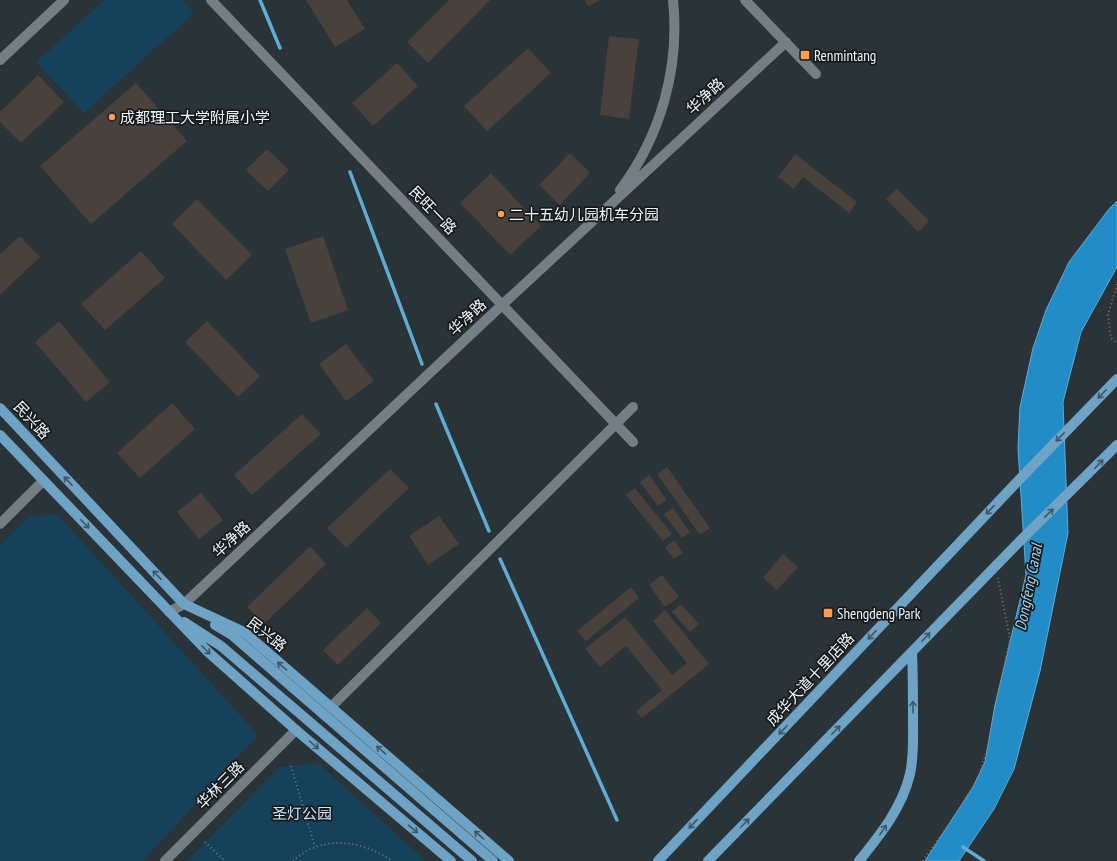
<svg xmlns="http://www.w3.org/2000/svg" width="1117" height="861" viewBox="0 0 1117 861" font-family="'PT Sans Narrow','Noto Sans SC',sans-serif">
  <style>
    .green { fill: #15415a }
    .water { fill: #218cc5; stroke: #5facd4 }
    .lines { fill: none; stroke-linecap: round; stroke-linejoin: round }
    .stream { stroke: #5facd4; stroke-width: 3.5 }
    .building { fill: #49413b }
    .path { stroke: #737b7f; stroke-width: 2; stroke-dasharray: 1 3; stroke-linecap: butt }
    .minor { stroke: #757e85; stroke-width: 10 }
    .major { stroke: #6ea3c5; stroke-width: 10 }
    .oneway { stroke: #3e5868 }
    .poi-dot { fill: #fd9d55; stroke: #161a1c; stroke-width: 1.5 }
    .labels { text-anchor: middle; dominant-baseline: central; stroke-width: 3.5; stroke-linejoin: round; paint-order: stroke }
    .poi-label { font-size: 15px; fill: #eff5f8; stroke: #161a1c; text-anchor: start }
    .street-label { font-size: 15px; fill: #eff5f8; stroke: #161a1c }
    .park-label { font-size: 15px; fill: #cfe5f4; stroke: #161a1c }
    .water-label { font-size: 16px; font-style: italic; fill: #a7d3f1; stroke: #161a1c }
  </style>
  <rect width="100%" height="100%" fill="#2a3338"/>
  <path class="green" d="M104,0H183L194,13L84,113L36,62Z
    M57,514L258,735L143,861H0V545L29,517Z
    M318,763L426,861H187L280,767Z"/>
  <path class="water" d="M1117,201V267L1081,332L1063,402L1068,533L1040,671L1014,769L994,809L959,861H925L973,787L985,762L995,705L1026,575L1018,448L1020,407L1033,348L1046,310L1069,262L1109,209Z"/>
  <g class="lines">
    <path class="stream" d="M260,0L280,48
      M350,172L422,364
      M436,404L489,531
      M500,559L617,820
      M963,847L984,861"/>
  </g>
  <path class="building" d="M306,0H347L365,29L335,47Z
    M449,0H490L428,63L407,42Z
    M585,0H600L588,6Z
    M609,36L639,39L629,119L600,115Z
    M528,48L551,73L487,131L464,106Z
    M397,63L418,86L373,126L352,103Z
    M38,75L64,102L21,143L0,122V112Z
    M136,83L187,141L91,224L40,166Z
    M267,149L289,170L268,191L246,170Z
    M570,153L590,173L560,205L539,185Z
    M795,154L857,202L849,213L803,177L794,189L778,177Z
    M491,173L541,226L510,255L460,203Z
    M897,189L929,221L918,232L886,199Z
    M197,199L252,255L226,280L172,224Z
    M20,236L40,257L0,295V254Z
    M323,236L348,310L311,323L285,249Z
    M141,251L165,278L105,330L81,304Z
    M59,321L110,382L86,402L35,342Z
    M207,321L260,376L238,397L185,342Z
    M346,344L374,381L346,401L319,364Z
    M172,403L195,429L140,478L117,453Z
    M302,414L321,434L252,495L234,475Z
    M667,467L710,528L700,535L657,474Z
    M390,469L409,488L346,548L327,528Z
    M649,475L667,500L658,506L640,482Z
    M635,488L672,534L663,541L626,495Z
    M201,493L223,520L199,539L177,512Z
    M673,508L690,532L682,538L664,514Z
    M439,516L459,544L428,565L409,536Z
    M674,540L683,553L674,559L665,547Z
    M310,546L326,564L264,624L247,607Z
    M783,554L798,567L777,590L763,578Z
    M662,575L679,597L665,607L649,585Z
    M631,587L639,598L586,641L577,631Z
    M681,604L699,624L690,632L672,612Z
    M367,608L381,623L338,665L323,650Z
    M665,610L709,664L642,718L636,711L662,690L626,646L600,667L585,649L625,617L672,675L687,663L653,621Z"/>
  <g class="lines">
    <path class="path" d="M1117,284L1108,315L1111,338L1117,343
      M1001,682L1032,688
      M291,766L315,847
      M205,842L225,861
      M293,861C322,834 362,840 392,861
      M923,861L956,814L978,779L990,740L1010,639L998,578"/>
    <path class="minor" d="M211,0L633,442
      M745,0L816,74
      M0,60L64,0
      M620,190C661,136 680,67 673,0
      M0,524L43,481
      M169,612L184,604L502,305L786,42
      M331,707L633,407
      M165,861L296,730"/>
    <path class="major" d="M0,408L184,604L244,632L509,861
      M0,435L208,652L296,730L451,861
      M184,622L221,646L472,861
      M215,625L232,635L493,861
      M658,861L1017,482L1117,379
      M708,861L1021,540L1117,445
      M859,861C880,835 902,808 910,774C914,756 913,738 913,719C913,697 913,674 912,652"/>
  </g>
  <defs><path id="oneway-shaft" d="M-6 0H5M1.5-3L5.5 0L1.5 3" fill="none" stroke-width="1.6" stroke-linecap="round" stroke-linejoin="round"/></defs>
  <g class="oneway">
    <use href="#oneway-shaft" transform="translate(1102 394) rotate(134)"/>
    <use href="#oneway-shaft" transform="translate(1060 437) rotate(134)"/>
    <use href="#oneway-shaft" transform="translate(1099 464) rotate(-46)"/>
    <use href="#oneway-shaft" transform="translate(68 481) rotate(-133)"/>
    <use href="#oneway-shaft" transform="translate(990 510) rotate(133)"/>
    <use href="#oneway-shaft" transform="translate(1049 513) rotate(-44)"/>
    <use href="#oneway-shaft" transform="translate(85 524) rotate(46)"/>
    <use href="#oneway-shaft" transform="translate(157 575) rotate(-133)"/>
    <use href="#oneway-shaft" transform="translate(872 635) rotate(133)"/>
    <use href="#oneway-shaft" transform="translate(926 637) rotate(-46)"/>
    <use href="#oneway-shaft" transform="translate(206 650) rotate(45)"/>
    <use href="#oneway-shaft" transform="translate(282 666) rotate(-139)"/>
    <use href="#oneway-shaft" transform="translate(913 707) rotate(-91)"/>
    <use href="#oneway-shaft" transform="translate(783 730) rotate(133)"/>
    <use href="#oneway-shaft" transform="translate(836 730) rotate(-46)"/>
    <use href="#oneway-shaft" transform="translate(314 745) rotate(40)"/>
    <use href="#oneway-shaft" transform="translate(381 750) rotate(-139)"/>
    <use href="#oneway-shaft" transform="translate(745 823) rotate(-46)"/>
    <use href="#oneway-shaft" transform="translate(693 824) rotate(133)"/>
    <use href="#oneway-shaft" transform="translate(413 829) rotate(40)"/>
    <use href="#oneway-shaft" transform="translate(883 830) rotate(-56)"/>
    <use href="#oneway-shaft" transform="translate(479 835) rotate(-139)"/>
  </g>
  <g class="poi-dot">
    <rect x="800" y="50" width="10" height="10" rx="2"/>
    <circle cx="112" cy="117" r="4"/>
    <circle cx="501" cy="214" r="4"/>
    <rect x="823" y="608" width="10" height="10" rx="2"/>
  </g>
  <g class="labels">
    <g class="poi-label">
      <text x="814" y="55">Renmintang</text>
      <text x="120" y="117">成都理工大学附属小学</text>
      <text x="509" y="214">二十五幼儿园机车分园</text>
      <text x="837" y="613">Shengdeng Park</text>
    </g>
    <g class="street-label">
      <text transform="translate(705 96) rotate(-43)">华净路</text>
      <text transform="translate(433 210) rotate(46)">民旺一路</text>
      <text transform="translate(467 317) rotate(-43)">华净路</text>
      <text transform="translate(32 420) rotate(47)">民兴路</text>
      <text transform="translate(231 539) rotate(-43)">华净路</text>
      <text transform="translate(267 634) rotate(38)">民兴路</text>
      <text transform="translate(810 679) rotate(-47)">成华大道十里店路</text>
      <text transform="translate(220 785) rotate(-45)">华林三路</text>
    </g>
    <g class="park-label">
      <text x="302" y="813">圣灯公园</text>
    </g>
    <g class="water-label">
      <text transform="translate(1028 587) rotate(-79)">Dongfeng Canal</text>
    </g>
  </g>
</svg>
